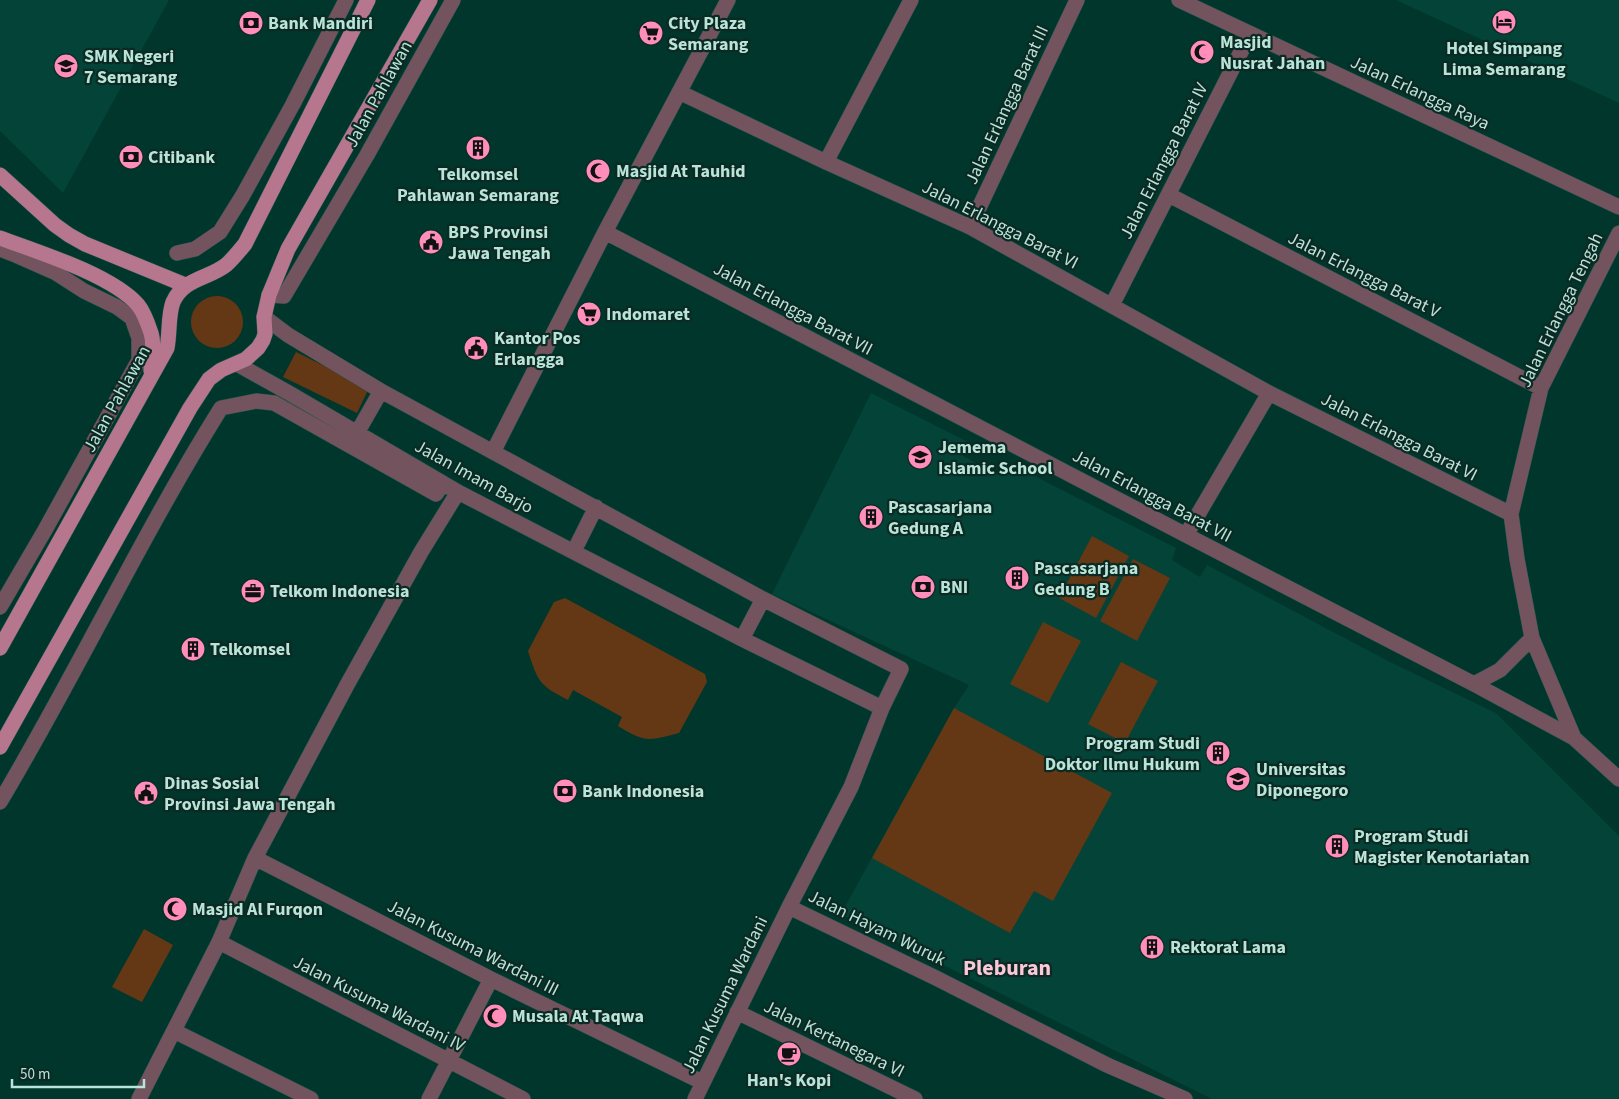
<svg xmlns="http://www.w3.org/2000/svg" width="1619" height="1099" viewBox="0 0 1619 1099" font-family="'Source Sans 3',sans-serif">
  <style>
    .built { fill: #044338 }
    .green { fill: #643814 }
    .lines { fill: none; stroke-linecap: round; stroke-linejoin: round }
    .minor-casing { stroke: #1e5248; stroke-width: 16 }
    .major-casing { stroke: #1e5248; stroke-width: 16 }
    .minor { stroke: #73535e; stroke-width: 15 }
    .major { stroke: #b6778e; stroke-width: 15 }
    .labels { text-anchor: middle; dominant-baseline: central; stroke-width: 4.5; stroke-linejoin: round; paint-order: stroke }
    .poi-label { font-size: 18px; font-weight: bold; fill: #b9e4d8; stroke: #0c2923; text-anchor: start }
    .street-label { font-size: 18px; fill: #b9e4d8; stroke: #0c2923 }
    .district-label { font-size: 22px; font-weight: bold; fill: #fbc9da; stroke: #0c2923 }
  </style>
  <rect width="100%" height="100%" fill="#00362c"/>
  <path class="built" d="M0,0H169L63,193L0,131Z
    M1396,0H1619V103Z
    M871,393L966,441L961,455L999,475L1005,461L1176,548L1172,560L1200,577L1207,565L1388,661L1496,713L1619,836V1099H1212L841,914L954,708L969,685L772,594Z"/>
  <path class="green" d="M191 322a26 26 0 1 1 52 0a26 26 0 1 1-52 0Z
    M296,352L369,388L357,413L283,377Z
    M1092,536L1129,556L1096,618L1059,598Z
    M1133,559L1170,578L1137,641L1100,621Z
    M565,598L705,674L707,682L679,733C648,741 646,743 618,726L622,717L573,690L568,700C539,685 538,682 528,651L554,602Z
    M1043,622L1081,641L1048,703L1010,684Z
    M1121,662L1158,681L1125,743L1088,724Z
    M954,708L1112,793L1053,901L1034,891L1010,933L872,858Z
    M144,929L173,945L142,1002L112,987Z"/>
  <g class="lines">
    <defs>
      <path id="minor" d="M1179,0L1619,207
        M679,92L826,162L970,227L1269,393L1511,514
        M826,162L911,0
        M1169,195L1541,388
        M970,227L1077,0
        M605,232L1186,535L1474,684L1574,738
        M1619,233L1541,388L1511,514L1517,559L1532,638L1574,738L1619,779
        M0,249L13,254L56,273L84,291L117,307L132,318L139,338V360L45,530L0,607
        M177,253L195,249L220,232L243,195L293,104L346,0
        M269,295L284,296L367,155L453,0
        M1112,305L1250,34
        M264,317L288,335L381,391L763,599L901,669L882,708L851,787L789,907L936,978L1107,1065L1185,1099
        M237,364L289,393L458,492L742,639L882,708
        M357,433L381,391
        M493,452L605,232L728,0
        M1186,535L1269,393
        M574,551L596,507
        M742,639L763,599
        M1474,684L1500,670L1532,638
        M0,802C77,673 141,536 221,408L256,401L274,403L436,494L443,483
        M255,858L491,979L702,1082
        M219,942L523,1099
        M737,1012L915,1099
        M174,1031L311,1099
        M139,1099L219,942L255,858L347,685L421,552L458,492
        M429,1099L491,979
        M695,1099L789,907"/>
      <path id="major" d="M0,175L55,225L69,235L85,244L185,285
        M0,238C38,252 112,275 138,305C144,312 148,324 151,333C155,345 151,359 151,371
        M0,648L167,348C170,333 168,315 173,302C184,278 208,279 226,265C233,259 239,251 245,244L368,0
        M0,747L190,408L209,379L221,370L246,359L258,348L263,340L265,334L264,317L269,295L288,249L430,0"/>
    </defs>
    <use href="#minor" class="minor-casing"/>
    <use href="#major" class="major-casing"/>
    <use href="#minor" class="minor"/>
    <use href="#major" class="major"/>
  </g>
  <defs>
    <symbol id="hotel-disc" viewBox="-11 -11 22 22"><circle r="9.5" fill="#ff8eba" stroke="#0c2923"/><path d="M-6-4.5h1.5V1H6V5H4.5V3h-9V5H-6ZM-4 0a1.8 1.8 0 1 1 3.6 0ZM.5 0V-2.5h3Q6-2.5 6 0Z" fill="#111"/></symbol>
    <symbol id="bank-disc" viewBox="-11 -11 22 22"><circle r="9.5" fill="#ff8eba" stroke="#0c2923"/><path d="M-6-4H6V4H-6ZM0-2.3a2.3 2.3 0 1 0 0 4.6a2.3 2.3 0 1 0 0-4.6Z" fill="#111"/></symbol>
    <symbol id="supermarket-disc" viewBox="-11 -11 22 22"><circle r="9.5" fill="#ff8eba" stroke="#0c2923"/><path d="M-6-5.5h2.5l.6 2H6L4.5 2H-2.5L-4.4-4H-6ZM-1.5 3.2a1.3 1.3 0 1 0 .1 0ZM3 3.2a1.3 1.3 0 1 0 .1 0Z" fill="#111"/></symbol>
    <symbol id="mosque-disc" viewBox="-11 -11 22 22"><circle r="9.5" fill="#ff8eba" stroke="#0c2923"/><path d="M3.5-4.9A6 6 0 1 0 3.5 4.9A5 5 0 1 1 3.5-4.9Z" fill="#111"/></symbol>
    <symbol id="school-disc" viewBox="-11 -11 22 22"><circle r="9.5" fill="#ff8eba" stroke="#0c2923"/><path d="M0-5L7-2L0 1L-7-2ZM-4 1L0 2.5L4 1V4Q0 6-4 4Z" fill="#111"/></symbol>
    <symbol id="building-disc" viewBox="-11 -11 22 22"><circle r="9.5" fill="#ff8eba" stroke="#0c2923"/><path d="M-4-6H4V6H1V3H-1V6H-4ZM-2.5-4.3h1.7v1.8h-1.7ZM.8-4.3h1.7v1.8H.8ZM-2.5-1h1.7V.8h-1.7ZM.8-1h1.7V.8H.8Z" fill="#111"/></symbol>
    <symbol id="civic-disc" viewBox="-11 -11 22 22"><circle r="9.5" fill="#ff8eba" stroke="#0c2923"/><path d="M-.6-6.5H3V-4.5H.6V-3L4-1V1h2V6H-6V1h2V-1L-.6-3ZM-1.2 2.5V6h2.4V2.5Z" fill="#111"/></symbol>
    <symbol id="office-disc" viewBox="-11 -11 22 22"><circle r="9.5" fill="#ff8eba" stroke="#0c2923"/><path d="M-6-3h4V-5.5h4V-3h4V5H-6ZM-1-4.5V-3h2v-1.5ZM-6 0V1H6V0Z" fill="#111"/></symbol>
    <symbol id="university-disc" viewBox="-11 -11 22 22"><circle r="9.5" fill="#ff8eba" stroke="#0c2923"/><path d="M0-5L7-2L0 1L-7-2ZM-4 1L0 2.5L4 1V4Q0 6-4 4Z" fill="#111"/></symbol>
    <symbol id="cafe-disc" viewBox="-11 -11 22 22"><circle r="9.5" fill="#ff8eba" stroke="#0c2923"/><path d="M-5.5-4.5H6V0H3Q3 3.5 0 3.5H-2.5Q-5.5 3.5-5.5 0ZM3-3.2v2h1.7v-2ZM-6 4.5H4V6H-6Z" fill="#111"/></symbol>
  </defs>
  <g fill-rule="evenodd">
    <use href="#hotel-disc" x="1490" y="8" width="28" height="28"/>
    <use href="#bank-disc" x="237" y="9" width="28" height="28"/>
    <use href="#supermarket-disc" x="637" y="19" width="28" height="28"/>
    <use href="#mosque-disc" x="1188" y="38" width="28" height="28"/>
    <use href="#school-disc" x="52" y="52" width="28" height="28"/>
    <use href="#building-disc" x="464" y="134" width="28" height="28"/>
    <use href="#bank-disc" x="117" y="143" width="28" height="28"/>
    <use href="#mosque-disc" x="584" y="157" width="28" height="28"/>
    <use href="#civic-disc" x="417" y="228" width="28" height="28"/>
    <use href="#supermarket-disc" x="575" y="300" width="28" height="28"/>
    <use href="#civic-disc" x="462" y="334" width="28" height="28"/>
    <use href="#school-disc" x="906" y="443" width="28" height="28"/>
    <use href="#building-disc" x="857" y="503" width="28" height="28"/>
    <use href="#building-disc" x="1003" y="564" width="28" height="28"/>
    <use href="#bank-disc" x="909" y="573" width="28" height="28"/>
    <use href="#office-disc" x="239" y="577" width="28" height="28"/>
    <use href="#building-disc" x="179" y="635" width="28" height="28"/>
    <use href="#building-disc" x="1204" y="739" width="28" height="28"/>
    <use href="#university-disc" x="1224" y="765" width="28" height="28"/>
    <use href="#bank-disc" x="551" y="777" width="28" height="28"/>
    <use href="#civic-disc" x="132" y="779" width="28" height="28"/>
    <use href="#building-disc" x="1323" y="832" width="28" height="28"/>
    <use href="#mosque-disc" x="161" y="895" width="28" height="28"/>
    <use href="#building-disc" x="1138" y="933" width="28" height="28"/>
    <use href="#mosque-disc" x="481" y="1002" width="28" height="28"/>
    <use href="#cafe-disc" x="775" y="1040" width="28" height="28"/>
  </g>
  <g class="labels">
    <g class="poi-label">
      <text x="268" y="23">Bank Mandiri</text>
      <text x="668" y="23">City Plaza<tspan x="668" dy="21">Semarang</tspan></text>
      <text x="1220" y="42">Masjid<tspan x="1220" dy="21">Nusrat Jahan</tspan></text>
      <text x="1504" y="48" text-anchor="middle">Hotel Simpang<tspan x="1504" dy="21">Lima Semarang</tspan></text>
      <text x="84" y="56">SMK Negeri<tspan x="84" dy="21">7 Semarang</tspan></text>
      <text x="148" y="157">Citibank</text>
      <text x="616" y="171">Masjid At Tauhid</text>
      <text x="478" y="174" text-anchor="middle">Telkomsel<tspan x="478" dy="21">Pahlawan Semarang</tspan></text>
      <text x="448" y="232">BPS Provinsi<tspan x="448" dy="21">Jawa Tengah</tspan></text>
      <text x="606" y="314">Indomaret</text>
      <text x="494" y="338">Kantor Pos<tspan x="494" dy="21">Erlangga</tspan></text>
      <text x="938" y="447">Jemema<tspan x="938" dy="21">Islamic School</tspan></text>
      <text x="888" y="507">Pascasarjana<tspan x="888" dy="21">Gedung A</tspan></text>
      <text x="1034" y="568">Pascasarjana<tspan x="1034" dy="21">Gedung B</tspan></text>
      <text x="940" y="587">BNI</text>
      <text x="270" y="591">Telkom Indonesia</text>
      <text x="210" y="649">Telkomsel</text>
      <text x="1200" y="743" text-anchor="end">Program Studi<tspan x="1200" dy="21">Doktor Ilmu Hukum</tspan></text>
      <text x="1256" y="769">Universitas<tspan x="1256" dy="21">Diponegoro</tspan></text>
      <text x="164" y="783">Dinas Sosial<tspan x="164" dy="21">Provinsi Jawa Tengah</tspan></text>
      <text x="582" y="791">Bank Indonesia</text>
      <text x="1354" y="836">Program Studi<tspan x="1354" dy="21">Magister Kenotariatan</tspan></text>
      <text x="192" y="909">Masjid Al Furqon</text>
      <text x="1170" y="947">Rektorat Lama</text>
      <text x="512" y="1016">Musala At Taqwa</text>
      <text x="789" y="1080" text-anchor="middle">Han's Kopi</text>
    </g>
    <g class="street-label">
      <text transform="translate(1420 93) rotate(25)">Jalan Erlangga Raya</text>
      <text transform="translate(379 94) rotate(-61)">Jalan Pahlawan</text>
      <text transform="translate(1007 105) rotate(-65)">Jalan Erlangga Barat III</text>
      <text transform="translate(1164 161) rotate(-63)">Jalan Erlangga Barat IV</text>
      <text transform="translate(1000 225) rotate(27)">Jalan Erlangga Barat VI</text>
      <text transform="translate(1364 275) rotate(27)">Jalan Erlangga Barat V</text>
      <text transform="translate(793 309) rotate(28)">Jalan Erlangga Barat VII</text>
      <text transform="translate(1561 310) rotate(-64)">Jalan Erlangga Tengah</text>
      <text transform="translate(117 399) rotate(-61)">Jalan Pahlawan</text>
      <text transform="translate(1399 437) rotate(27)">Jalan Erlangga Barat VI</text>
      <text transform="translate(474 477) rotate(29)">Jalan Imam Barjo</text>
      <text transform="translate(1152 496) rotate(28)">Jalan Erlangga Barat VII</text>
      <text transform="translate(877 928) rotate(26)">Jalan Hayam Wuruk</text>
      <text transform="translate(473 948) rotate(27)">Jalan Kusuma Wardani III</text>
      <text transform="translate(725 995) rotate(-64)">Jalan Kusuma Wardani</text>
      <text transform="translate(379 1004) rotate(27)">Jalan Kusuma Wardani IV</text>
      <text transform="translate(834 1039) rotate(26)">Jalan Kertanegara VI</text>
    </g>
    <g class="district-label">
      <text x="1007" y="968">Pleburan</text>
    </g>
  </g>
  <path d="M12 1079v8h132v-8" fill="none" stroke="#b9e4d8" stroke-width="2.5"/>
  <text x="20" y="1079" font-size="15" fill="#b9e4d8" stroke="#0c2923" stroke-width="4" paint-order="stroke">50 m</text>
</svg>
